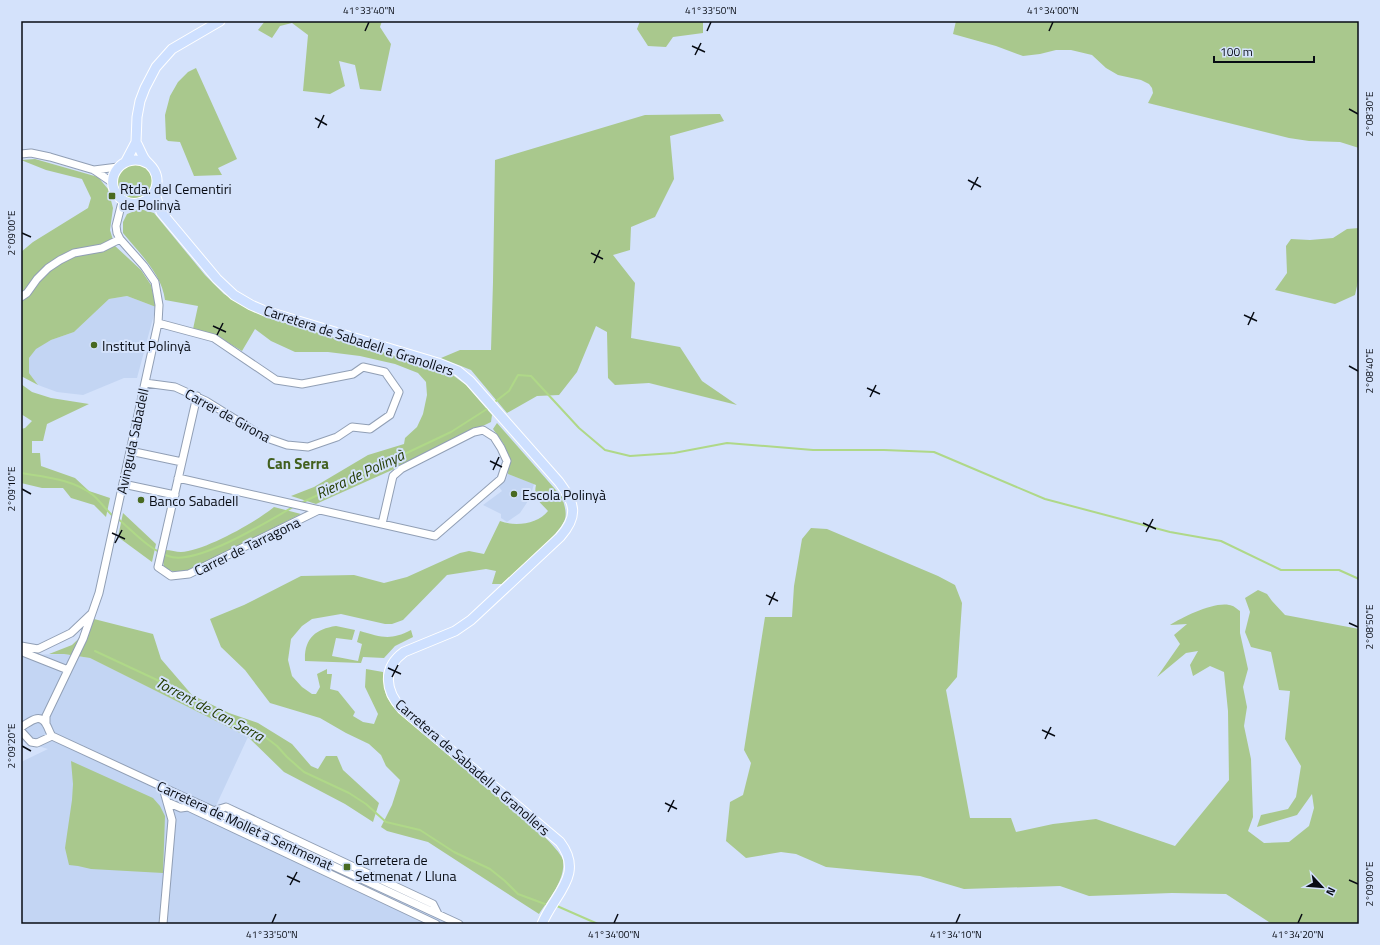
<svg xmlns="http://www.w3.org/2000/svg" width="1380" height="945" viewBox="0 0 1380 945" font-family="'Titillium Web',sans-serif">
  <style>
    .built { fill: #c3d5f3 }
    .green { fill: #a9c88d }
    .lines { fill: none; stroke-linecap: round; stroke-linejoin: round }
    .stream { stroke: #afd888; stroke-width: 2 }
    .minor-casing { stroke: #919fb5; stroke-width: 9 }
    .major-casing { stroke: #fff; stroke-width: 11 }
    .minor { stroke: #fff; stroke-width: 7 }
    .major { stroke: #cee0ff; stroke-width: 9 }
    .ticks { fill: none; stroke: #080c14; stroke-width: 1.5 }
    .poi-dot { fill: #496a21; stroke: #d4e2fb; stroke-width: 1.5 }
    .labels { text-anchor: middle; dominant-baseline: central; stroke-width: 4; stroke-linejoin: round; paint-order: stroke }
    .poi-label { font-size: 14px; fill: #080c14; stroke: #d4e2fb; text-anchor: start }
    .street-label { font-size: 14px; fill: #080c14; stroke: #d4e2fb }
    .neighbourhood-label { font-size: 15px; font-weight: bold; fill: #42601e; stroke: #d4e2fb }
    .water-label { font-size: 15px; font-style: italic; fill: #243c02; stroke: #d4e2fb }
    .neatline { fill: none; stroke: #080c14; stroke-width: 1.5 }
    .ticks-label { font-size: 10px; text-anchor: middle; fill: #080c14 }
  </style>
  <rect width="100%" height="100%" fill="#d4e2fb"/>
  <path class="built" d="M127,296L156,307L137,378H124L83,395L57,392L38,385L29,373V358L36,348L51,340L74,332L109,299Z
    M508,474L534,484L530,498L520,513L507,522L501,518V514L483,505L502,491L499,487L506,479Z
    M64,654L90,658L248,737L214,810L458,924H21V762L48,749L21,741V655Z"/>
  <path class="green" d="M265,21H382L380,27L391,44L381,91L360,89L355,65L339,61L345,86L330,94L303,91L308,35L292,23L280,26L272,38L258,30Z
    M640,21H703V33L673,37L666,47L648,46L637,29Z
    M956,21H1359V148L1340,142L1309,141L1289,138L1148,103L1153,93L1152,88L1149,84L1141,80L1118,75L1106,68L1092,55L1071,50H1056L1040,54L1023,56L996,46L953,34Z
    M196,68L237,159L218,168L222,175L194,176L180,142L168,141L166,139L165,115L170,96L178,82L188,72Z
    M720,114L724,121L670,136L674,179L655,217L631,227L630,250L613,255L635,283L631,338L680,347L702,381L737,405L649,383L615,385L608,378L607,332L596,326L577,372L559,395L537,396L507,413L471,370L441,358L460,350H491L493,282L495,160L645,115Z
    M35,159L98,177L108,189L113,208L110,230L113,240L101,246L73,251L21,293V252L33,242L88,208L91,198L82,179L46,170L21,160Z
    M117 181a18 18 0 1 1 36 0a18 18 0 1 1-36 0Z
    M140,209L154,213L205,275L224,294L244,306L426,363L450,373L466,385L492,415L491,422L401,466L316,504L291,496L314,487L368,455L404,444L405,438L417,427L423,414L427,395L426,382L418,373L395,364L360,356L328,352H295L271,341L255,329L242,351L217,336L193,329L198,306L165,300C162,274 139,253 123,233V222L127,214Z
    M1359,228V277L1355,295L1335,304L1275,290L1287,273L1286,246L1291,239L1310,240L1333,238L1347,229Z
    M114,245L141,270L151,285L156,307L127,296L109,299L74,332L51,340L36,349L29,358V373L38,385L21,376V299L50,270L74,256Z
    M21,384L32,392L51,398L89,404L47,424L43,441H32V453H40L41,466L75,478L89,491L110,498L106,517L94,505L71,498L63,488H42L21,483V429L25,428L32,421L21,414Z
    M497,423L562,497C564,504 567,512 565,519C560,535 516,571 502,584H492L496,571L486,569L447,575L403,620L392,624H385L341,614L312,619L302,626L291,639L288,660L292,676L302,687L312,694H316L320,687L317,674L327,669V674H332L330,689L338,691L355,712L353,716L363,722L374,724L378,714L365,687L366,669L383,672C384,690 384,696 397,711C421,731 560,841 563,860C566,879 549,899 539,914L428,842L387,831L381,827L392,805L400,780L386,766L381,755L369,744L346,733L320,718L270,703L245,670L221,647L210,619L244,605L301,576L354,575L384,583L407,577L460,553L469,551L484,554L500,521C515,527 538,524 548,511C540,502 533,498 536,485L508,474L509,456L503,443L493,429Z
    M274,507L301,514L186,572H175L164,568L163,561L165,550C171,550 176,552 181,552C204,551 256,522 274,507Z
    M123,513L156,544L152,562L118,537Z
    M811,528L827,529L938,576L955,585L962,603L957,677L946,690L970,818H1011L1016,832L1053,824L1096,819L1175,846L1229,780L1228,711L1224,672L1210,666L1193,676L1190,665L1198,651L1186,653L1157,677L1180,644L1174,635L1187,624L1170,625C1183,617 1213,602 1229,605C1233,605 1237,609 1240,611V633L1248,669L1243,687L1247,707L1244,726L1251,759L1253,817L1248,831L1264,843L1289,842L1309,826L1314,808L1312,794L1297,815L1257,827L1261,815L1288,809L1296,797L1301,766L1285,739L1290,691L1279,690L1271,652L1251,647L1245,632L1250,612L1245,598L1258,590L1267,594L1272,601L1285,615L1359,629V924H1272L1226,894L1172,893L1089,896L1060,886L964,889L920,876L826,867L796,854L781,852L746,858L726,841L730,802L743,795L751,763L744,750L765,617H792L794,586L802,539Z
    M94,619L153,634L161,659L192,695L229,713L258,723L292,744L311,766L318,769L326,756H337L343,770L379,803L373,822L345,804L284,772L248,737L90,658L64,654H49L72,645L89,629Z
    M336,626L355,630L352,640L336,638L332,656L358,661L362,644L357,642L360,631C381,637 390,641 411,630L413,637L395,646L384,658L363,657L361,663L305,661C304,639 315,629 336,626Z
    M71,761L153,798L160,806L165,816L163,873L91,869L78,866L69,865L65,848L72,800L73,784Z"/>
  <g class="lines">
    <path class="stream" d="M496,401L509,391L518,375L531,376L579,428L605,450L630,456L674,453L727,443L813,450H884L934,452L1045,499L1170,532L1221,541L1281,570H1339L1359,579
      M21,473C45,477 73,479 93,495C100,501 106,510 113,516
      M301,503L451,432L487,409
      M117,518C133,531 148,549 168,556C195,567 268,521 293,507
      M95,651L172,687L216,714L238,726L264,736L277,746L287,757L304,772L349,793L366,804L386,822L420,830L454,852L490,869L505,881L518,894L545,904
      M557,906L598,924"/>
    <defs>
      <path id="minor" d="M21,154L31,153L50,157L94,170L113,183
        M94,170L118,167
        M21,297L27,293L37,279L48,268L60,260L74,253L102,248L120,239
        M145,383L175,387L206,401L264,437L287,445L308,447L337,437L352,427L370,429L390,415L399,392L385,372L363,367L353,374L302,384L276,380L214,338L158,323
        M197,396L158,567L171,576L189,574L319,510
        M130,451L182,462
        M178,478L435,536L501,479L507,461L501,448L494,437L483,430L474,432L401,469L393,476L382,524
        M123,484L175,495
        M21,646L38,649L71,633L91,614
        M21,648L25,653L68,670
        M46,724V716L83,639L99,593L158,323L159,305L155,282L144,266L120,239L117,233L116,226L121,206L124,200
        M21,727C29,723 39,712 46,724C49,729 49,732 52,736L459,924
        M21,731L31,742L37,743L52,736
        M167,802L181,808L188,807L436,924
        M213,811L226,807L433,904L438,914
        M163,924L172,820L163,788"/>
      <path id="major" d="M136,142C139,147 141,153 144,158C147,163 151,165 154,170C161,182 155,198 142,202C134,205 125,203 119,197C101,178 124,151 147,163
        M126,161L136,142L137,117L140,101L145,88L156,67L172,49L220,21
        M156,188V197L161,212L217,279L234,295L251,305L265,311L438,363L458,371L470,381L559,482C575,503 579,516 560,537L471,620L455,631L404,652C382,668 385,691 402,709L560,842C585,875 554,894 542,924"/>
    </defs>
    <use href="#minor" class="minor-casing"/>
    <use href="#major" class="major-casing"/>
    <use href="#minor" class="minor"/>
    <use href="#major" class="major"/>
  </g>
  <path class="ticks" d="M365,31L369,22M707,31L711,22M1049,31L1053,22M692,46L705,52M695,55L701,43M1349,109L1358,114M315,118L327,125M318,128L324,115M968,180L981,187M971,190L978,177M22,233L31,237M591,253L603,259M594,263L600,250M1244,315L1257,321M1248,325L1254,312M213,326L226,332M217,335L223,323M1349,366L1358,371M867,388L880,394M870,397L876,385M490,461L502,467M493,470L499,457M22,489L31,494M1143,523L1156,529M1146,532L1153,519M112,533L125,539M115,543L122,530M766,595L778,601M769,605L775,592M1349,623L1358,627M388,668L401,674M392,677L398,665M1042,730L1055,736M1045,739L1051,727M22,746L31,751M665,803L677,809M668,812L674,800M287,876L300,882M1349,880L1358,884M290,885L297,872M272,923L276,914M614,923L618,914M956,923L960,914M1298,923L1302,914"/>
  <g class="poi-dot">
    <rect x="108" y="192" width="8" height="8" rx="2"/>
    <circle cx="94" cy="345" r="4"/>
    <circle cx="514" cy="494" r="4"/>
    <circle cx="141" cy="500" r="4"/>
    <rect x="343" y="863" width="8" height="8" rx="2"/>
  </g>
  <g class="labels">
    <g class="poi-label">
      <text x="120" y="188">Rtda. del Cementiri<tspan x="120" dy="16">de Polinyà</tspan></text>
      <text x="102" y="345">Institut Polinyà</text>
      <text x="522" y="494">Escola Polinyà</text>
      <text x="149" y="500">Banco Sabadell</text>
      <text x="355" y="859">Carretera de<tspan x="355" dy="16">Setmenat / Lluna</tspan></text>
    </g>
    <g class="street-label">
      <text transform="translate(359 340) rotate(18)">Carretera de Sabadell a Granollers</text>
      <text transform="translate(228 415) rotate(29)">Carrer de Girona</text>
      <text transform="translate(132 441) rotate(-78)">Avinguda Sabadell</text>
      <text transform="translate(247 546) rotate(-26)">Carrer de Tarragona</text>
      <text transform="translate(473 767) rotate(41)">Carretera de Sabadell a Granollers</text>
      <text transform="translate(245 825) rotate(25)">Carretera de Mollet a Sentmenat</text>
    </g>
    <g class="neighbourhood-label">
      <text x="298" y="463">Can Serra</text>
    </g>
    <g class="water-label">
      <text transform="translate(360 474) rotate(-25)">Riera de Polinyà</text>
      <text transform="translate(210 709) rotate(28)">Torrent de Can Serra</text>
    </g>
  </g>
  <rect width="1380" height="945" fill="none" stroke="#d4e2fb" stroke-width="44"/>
  <g transform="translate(1322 887) rotate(116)" stroke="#d4e2fb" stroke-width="3" paint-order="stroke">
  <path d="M0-3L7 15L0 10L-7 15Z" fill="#080c14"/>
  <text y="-6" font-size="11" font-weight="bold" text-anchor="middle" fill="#080c14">N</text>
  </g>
  <path d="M1214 56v6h100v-6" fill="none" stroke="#080c14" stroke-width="2"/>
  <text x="1220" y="56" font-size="12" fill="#080c14" stroke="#d4e2fb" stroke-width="3" paint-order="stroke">100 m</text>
  <rect x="22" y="22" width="1336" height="901" class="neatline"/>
  <g class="ticks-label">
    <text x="369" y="14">41°33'40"N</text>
    <text x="711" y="14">41°33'50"N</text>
    <text x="1053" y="14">41°34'00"N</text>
    <text transform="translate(1369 114) rotate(-90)" y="4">2°08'30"E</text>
    <text transform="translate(11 233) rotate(-90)" y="4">2°09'00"E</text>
    <text transform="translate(1369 371) rotate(-90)" y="4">2°08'40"E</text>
    <text transform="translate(11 489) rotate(-90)" y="4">2°09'10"E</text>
    <text transform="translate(1369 627) rotate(-90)" y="4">2°08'50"E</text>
    <text transform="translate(11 746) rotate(-90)" y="4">2°09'20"E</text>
    <text transform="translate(1369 884) rotate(-90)" y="4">2°09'00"E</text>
    <text x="272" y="938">41°33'50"N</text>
    <text x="614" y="938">41°34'00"N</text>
    <text x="956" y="938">41°34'10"N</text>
    <text x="1298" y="938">41°34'20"N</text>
  </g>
</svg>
